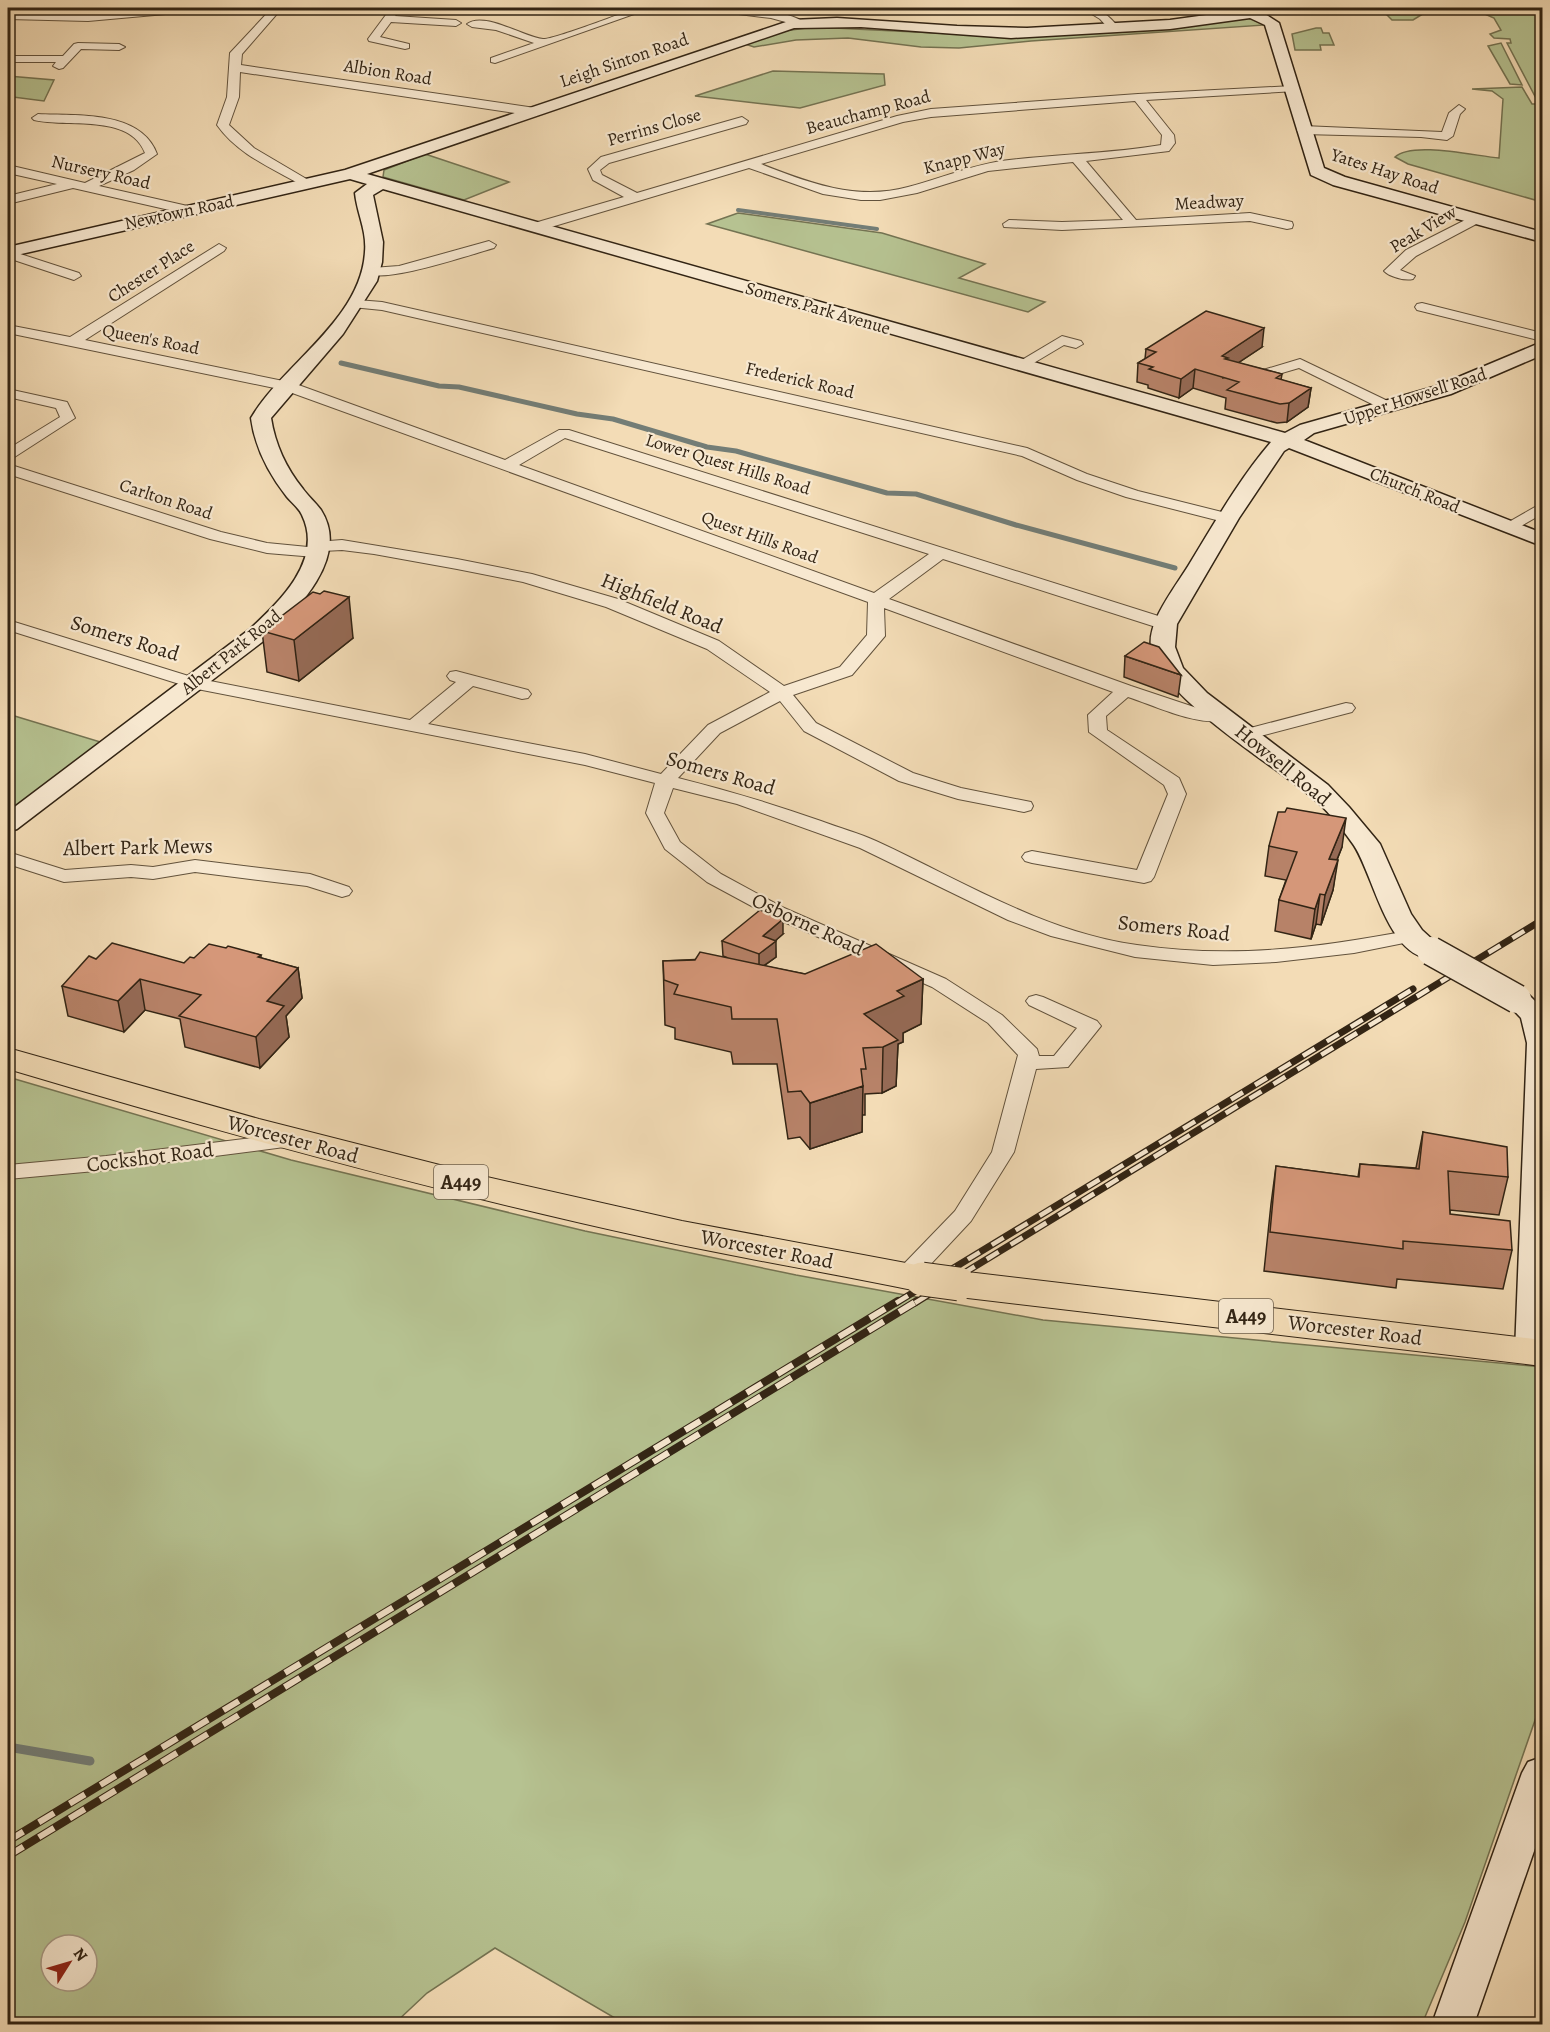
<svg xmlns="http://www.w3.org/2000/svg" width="1550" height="2032" viewBox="0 0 1550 2032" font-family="Alegreya,serif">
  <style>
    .green { fill: #b6c291; stroke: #747352; stroke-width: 1.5; fill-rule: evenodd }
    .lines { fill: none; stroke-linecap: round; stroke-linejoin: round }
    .stream-far2 { stroke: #737d76; stroke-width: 4 }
    .stream-far1 { stroke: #737d76; stroke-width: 5 }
    .stream { stroke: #737d76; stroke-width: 9 }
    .street-casing { stroke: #62523c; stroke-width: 2 }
    .secondary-casing { stroke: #322414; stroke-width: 3 }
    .highway-casing { stroke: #322414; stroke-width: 2 }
    .street { fill: #f7e8d0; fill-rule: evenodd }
    .secondary { fill: #f7e8d0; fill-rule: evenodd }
    .highway { fill: #f3dcb6; fill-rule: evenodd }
    .rail-far1-casing { stroke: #322414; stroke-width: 7 }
    .rail-casing { stroke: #322414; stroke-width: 8 }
    .rail-far1 { stroke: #f7e8d0; stroke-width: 4.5; stroke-dasharray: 14; stroke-linecap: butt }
    .rail { stroke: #f7e8d0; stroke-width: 6; stroke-dasharray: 18; stroke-linecap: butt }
    .secondary-bridge-casing { stroke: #322414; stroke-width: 31; stroke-linecap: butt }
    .highway-bridge-casing { stroke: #322414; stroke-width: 35; stroke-linecap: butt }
    .secondary-bridge { stroke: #f7e8d0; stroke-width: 28 }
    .highway-bridge { stroke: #f3dcb6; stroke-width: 33 }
    .wall { fill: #b78268; stroke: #322414; stroke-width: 1.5 }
    .shaded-wall { fill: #956a55; stroke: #322414; stroke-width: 1.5 }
    .building { fill: #d59779; stroke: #322414; stroke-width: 1.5 }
    .labels { text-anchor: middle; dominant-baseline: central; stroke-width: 4.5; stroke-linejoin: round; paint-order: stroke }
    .far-street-label { font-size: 18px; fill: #322414; stroke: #f7e8d0 }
    .shield { fill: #f7e8d0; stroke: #6d5f4c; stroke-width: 1.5 }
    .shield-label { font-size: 20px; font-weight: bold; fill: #322414 }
    .street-label { font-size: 21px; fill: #322414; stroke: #f7e8d0 }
  </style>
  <rect width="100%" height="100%" fill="#f3dcb6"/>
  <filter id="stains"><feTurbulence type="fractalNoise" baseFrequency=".00333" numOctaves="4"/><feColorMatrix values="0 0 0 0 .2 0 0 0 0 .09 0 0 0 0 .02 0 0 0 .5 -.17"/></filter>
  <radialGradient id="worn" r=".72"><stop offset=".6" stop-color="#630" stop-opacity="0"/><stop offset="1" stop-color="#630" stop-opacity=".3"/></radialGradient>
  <path class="green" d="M1394,8L1426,10V12L1413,20H1392L1383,11Z
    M1471,8H1542V202L1408,164L1395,157C1412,141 1475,156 1499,158L1503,99L1492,91L1472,89L1522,87L1532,104H1539L1507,43H1511L1510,39L1494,38L1490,34L1501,30L1494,18Z
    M1248,18L1259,20L1265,25L1031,41L959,48L921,47L848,38L796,40L754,47L745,44L784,31L814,27L976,35L1219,22Z
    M1316,28H1321L1323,33H1329L1334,45H1320L1321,50H1295L1292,34Z
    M1501,43L1522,85L1510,84L1488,46Z
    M773,71L884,74L885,85L800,108L695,96Z
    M8,76L54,80L44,101L13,97L8,99Z
    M425,154L509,182L464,200L383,177L384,170Z
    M738,213L882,233L985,264L959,278L1045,302L1028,312L707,224Z
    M8,714L107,744L18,807L8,804Z
    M8,1077L291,1160L585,1231L796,1275L1043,1320L1542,1367V1700L1465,1922L1422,2024H625L495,1948L427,1993L394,2024H8ZM51,1945H87V1981H51Z"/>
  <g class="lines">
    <path class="stream-far2" d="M738,210L877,229"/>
    <path class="stream-far1" d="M341,363L439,386L459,387L577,414L613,419L707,447L736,451L887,493L916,494L1016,525L1175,568"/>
    <path class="stream" d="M8,1747L90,1761"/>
    <defs>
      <path id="street" d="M169,8H204L199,11L88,21L8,19V13L88,15Z
        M272,8H282L242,54L241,65L535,108L541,112L535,116L240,72L239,97L229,125L254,148L315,184L313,187H305C274,169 238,155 217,125L227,97L230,53Z
        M391,8H401L395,16L456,20L461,23L456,26L391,22L380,37L409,44V48L405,49L369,41L368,39Z
        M637,8H651L495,63L491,62V58L534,43L496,30L472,27L467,24C484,11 524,37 543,39C553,40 622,13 637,8Z
        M710,8C733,6 787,9 805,23L800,26L771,18L715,11Z
        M1082,8C1098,6 1109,15 1119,28L1118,30H1110L1100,19Z
        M78,43L119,44L125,47L119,50L81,49L63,68L59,69L53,66L56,62H8V56H63L74,44Z
        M1292,86L1298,89L1296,91L1146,100L1174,135L1175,143L1169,151L1086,161L1136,220L1250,213L1292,222L1293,225L1292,228L1287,229L1250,221L1062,230L1004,227L1003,224L1009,220L1062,222L1123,220L1073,162L988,171L917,193L880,200H861L823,194L749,168L541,230L536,231L530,227L531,224L624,197L593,180L588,169L601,157L742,117L748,121L746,124L609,163L600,170L602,175L637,193L897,116L931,109L1138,94ZM1135,101L1162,135L1161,145C1108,154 1054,154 1001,161C969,166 939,179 908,187C857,201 809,183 761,164L903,122L931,117Z
        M1459,105L1465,109L1460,114L1453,136L1447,140L1421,137L1303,134L1297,130L1303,126L1442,132L1449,113Z
        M38,114C77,116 141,110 157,154L134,170L99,186L192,207L193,210L187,214L73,188L8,204V196L57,184L8,173V165L85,183L145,153C130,113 66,128 34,120L32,118Z
        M1475,215L1481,219L1480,222L1416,256L1400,270L1415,276L1413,279C1405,281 1390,277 1384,271L1406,250Z
        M489,241L496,245L494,248C472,254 379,286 365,272L372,268L399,266Z
        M219,244L226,248L224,251L85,340L293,383L505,460L559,430H569L1171,620L1173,624L1171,628H1159L943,559L889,599L1131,686L1206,711L1227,712L1230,716L1227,720C1198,727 1156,706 1128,697L1106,716L1107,730L1179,778L1186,794L1154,877L1151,881L1144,883L1032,863L1025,861L1022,857L1025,853L1032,851L1137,870L1168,794L1164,785L1089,732L1088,715L1113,692L884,608L885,636L852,675L793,695L816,723L913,773L961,788L1031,802L1033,806L1031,810L1024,812L958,799L899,781L804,731L780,701L720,733L678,778C726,790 773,804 821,821C839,828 859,833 876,841C961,880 1043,932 1137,945C1231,959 1319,948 1412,930L1419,932L1422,936L1419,940L1354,953L1276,962L1213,965L1135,957L1051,936L1008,920L860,848L737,804L673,788L664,813L680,842L721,874L782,907L946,979L1002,1015L1037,1049L1039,1056H1054L1077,1028L1029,1005L1026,1001L1029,997L1036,995L1043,997L1097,1021L1101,1026L1068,1067L1036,1069L1014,1152L971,1221L914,1282L906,1284L898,1282L894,1276L898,1270L955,1211L992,1152L1018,1055L988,1023L932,987L768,915L707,882L665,849L646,813L655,783L585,765L192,688L8,630V620L195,678L410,720L456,682L450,680L447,676L450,672L456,671L528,690L531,694L528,698L522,699L473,686L428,724L585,754L661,774L708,725L770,692L707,649L606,607L523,582L457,569L374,554L342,550L323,551L321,555L315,557L267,553L210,539L8,474V464L221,532L267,543L308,547L316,542L342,540L457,559L532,574L618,599L719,641L784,686L840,667L867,635L868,602L284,390L8,333V325L70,337ZM565,438L929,554L874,593L519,465Z
        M8,250L79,273L81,276L74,280L8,258Z
        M357,300L382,302L1027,448L1087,474L1138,491L1234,515L1236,518L1228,523L1126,497L1077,480L1022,456L382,310L352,307L350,304L352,301Z
        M1422,303L1542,333V341L1417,310L1415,307L1417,304Z
        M1062,336L1081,341L1083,344L1076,348L1064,345L1027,367L1022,368L1015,364Z
        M1300,359L1394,404L1396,407L1389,411L1384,410L1299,368L1258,380L1251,376L1253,373Z
        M8,389L67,402L75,418L13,458L8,459V449L60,417L56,408L8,397Z
        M1542,503V514L1514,530H1502L1500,527Z
        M1346,703L1352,704L1355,708L1352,712L1245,740L1239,739L1236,735L1239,731Z
        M8,852L65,870L131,865L153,867L195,860L310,874L349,887L352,891L349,895L342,897L307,886L195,872L153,879L131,877L64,882L8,864Z
        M292,1133L300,1135L303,1140L300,1145L106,1170L8,1179V1165L106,1156Z"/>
      <path id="secondary" d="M1257,8H1281L1279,11L1265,14L1279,23L1324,168L1345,177L1542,232V242L1333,185L1311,175L1265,25L1250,18L1170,29L1011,38L861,27L794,28L367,174L1285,433L1300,425L1437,386L1542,342V355L1451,394L1314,433L1304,440L1542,533V546L1289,448L1284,451L1239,518L1177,624L1175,647L1183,668L1207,693L1328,785L1349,807L1380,844L1411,914L1422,930L1445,951L1441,957C1389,970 1374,873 1353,844C1341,827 1325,807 1308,794C1269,762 1159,696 1151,647C1147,621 1177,585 1190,563C1215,522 1240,478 1271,442L383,189L373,195L383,242L382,262L377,281L343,334L271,418C275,444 286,468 303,489C308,496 315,502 321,510C351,557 297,610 266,639L17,829L8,832V812L250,629C279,602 324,560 302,515C299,508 292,503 287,497C269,474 255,448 251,418C283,364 361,320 365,252C367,231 357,213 355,193L367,184L350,179L8,257V247L345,170L792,20L837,18L957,26L1027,28L1170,20Z
        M1517,991L1527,993L1542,1008V1361L1532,1364L1520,1360L1515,1352L1527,1043L1521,1018L1503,999L1507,993Z
        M1542,1757V1828L1474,2024H1432L1522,1773L1528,1762Z"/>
      <path id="highway" d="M8,1048L259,1119L487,1177L682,1221L922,1266L935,1270L941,1279L935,1288L922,1292C831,1273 739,1258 648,1238C432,1191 219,1132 8,1069Z
        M959,1271L1542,1340V1366L959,1297L946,1293L940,1284L946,1275Z"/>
    </defs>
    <use href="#street" class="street-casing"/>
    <use href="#secondary" class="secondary-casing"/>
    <use href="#highway" class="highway-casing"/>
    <use href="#street" class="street"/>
    <use href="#secondary" class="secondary"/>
    <use href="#highway" class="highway"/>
    <defs>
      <path id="rail-far1" d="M896,1303L1413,989
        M915,1303L1542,920"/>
      <path id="rail" d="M8,1841L898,1301
        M8,1856L917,1301"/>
    </defs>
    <use href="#rail-far1" class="rail-far1-casing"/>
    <use href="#rail" class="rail-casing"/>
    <use href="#rail-far1" class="rail-far1"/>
    <use href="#rail" class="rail"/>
    <defs>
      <path id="secondary-bridge" d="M1431,951L1517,999"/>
      <path id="highway-bridge" d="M922,1279L959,1284"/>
    </defs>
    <use href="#secondary-bridge" class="secondary-bridge-casing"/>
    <use href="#highway-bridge" class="highway-bridge-casing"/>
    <use href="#secondary-bridge" class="secondary-bridge"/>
    <use href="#highway-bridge" class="highway-bridge"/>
  </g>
  <path class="wall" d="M1262,347L1238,363L1282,374L1281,380L1311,388L1308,407L1287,422L1277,423L1225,409L1226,398L1193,388L1179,398L1148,388V385L1137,382L1138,363L1145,359L1146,349Z
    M320,594L353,638L299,681L267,672L262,631Z
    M1125,656L1181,675L1178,697L1124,677Z
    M1269,846L1342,847L1337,860L1333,890L1321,925L1316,924L1311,939L1275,931L1279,900L1286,880L1265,876Z
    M783,934L775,941L776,957L764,966L805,974L923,979L921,1024L903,1033V1042L898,1044L896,1086L882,1093L865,1094V1115H862V1132L810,1149L800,1137L788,1139L777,1064H733L731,1052L675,1039V1028L665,1025L663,961L728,958L723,956L722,941Z
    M226,948L261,955V958L298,968L302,998L286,1016L289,1037L260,1068L185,1047L180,1019L145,1010L124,1032L68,1016L62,986L96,959L184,963L194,958Z
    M1423,1132L1508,1177L1499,1215L1450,1210V1214L1512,1250L1503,1289L1397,1279L1396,1288L1264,1271L1271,1204L1276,1166L1358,1177L1360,1164L1416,1168Z"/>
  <path class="shaded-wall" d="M1264,328L1262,347L1226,371V377L1223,378L1224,372L1222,356Z
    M1195,369L1193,388L1179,398L1181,379Z
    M1311,388L1308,407L1287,422L1289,403Z
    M349,597L353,638L299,681L294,640Z
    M1346,818L1342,847L1325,889L1329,859Z
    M1338,860L1333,890L1321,925L1325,895Z
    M1320,894L1316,924L1311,939L1315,909Z
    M783,919V934L768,947L776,941V957L759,969V954L763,936Z
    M298,968L302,998L286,1016L289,1037L260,1068L256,1037L267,1001Z
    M140,979L145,1010L124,1032L118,1001Z
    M923,979L921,1024L903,1033V1042L898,1044L896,1086L882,1093L883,1047L864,1014L897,991Z
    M863,1086L862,1132L810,1149V1103Z"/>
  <path class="building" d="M1206,311L1264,328L1222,356L1228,358L1225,359L1282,374L1276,378L1311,388L1289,403L1280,404L1227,390L1239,382L1195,369L1181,379L1149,369L1153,367L1138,363L1156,352L1146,349Z
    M324,591L349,597L294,640L262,631L313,592L320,594Z
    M1144,642L1159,647L1181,675L1125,656Z
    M1287,808L1346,818L1329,859L1338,860L1325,895L1320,894L1315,909L1279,900L1297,852L1269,846L1278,812H1285Z
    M760,910L783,919L763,936L776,941L759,954L722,941Z
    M112,943L184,963L190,957L194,958L209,944L226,948L228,946L261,955L258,957L298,968L267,1001L284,1006L256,1037L179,1016L201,995L140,979L118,1001L62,986L89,956L96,959Z
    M876,944L923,979L897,991L904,996L864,1014L898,1040L883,1047L863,1048L866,1069H861L863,1086L810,1103L801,1091L788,1092L777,1019H732L731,1007L674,994L678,985L664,980L663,961L695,960L700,952L805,974Z
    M1423,1132L1507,1147L1508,1177L1448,1171L1450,1214L1510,1221L1512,1250L1403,1241V1249L1270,1232L1276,1166L1359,1177L1360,1164L1419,1169Z"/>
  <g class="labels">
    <g class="far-street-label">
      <text transform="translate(624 60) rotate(-19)">Leigh Sinton Road</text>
      <text transform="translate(388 72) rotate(9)">Albion Road</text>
      <text transform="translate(868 112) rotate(-15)">Beauchamp Road</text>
      <text transform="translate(654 127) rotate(-16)">Perrins Close</text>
      <text transform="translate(964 158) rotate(-14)">Knapp Way</text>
      <text transform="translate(1385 171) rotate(18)">Yates Hay Road</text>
      <text transform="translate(101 172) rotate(13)">Nursery Road</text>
      <text transform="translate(1209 202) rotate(-3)">Meadway</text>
      <text transform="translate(179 212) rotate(-12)">Newtown Road</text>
      <text transform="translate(1423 229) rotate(-31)">Peak View</text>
      <text transform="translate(151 271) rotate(-33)">Chester Place</text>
      <text transform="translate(818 308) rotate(16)">Somers Park Avenue</text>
      <text transform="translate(151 339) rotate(11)">Queen's Road</text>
      <text transform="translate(800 380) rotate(13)">Frederick Road</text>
      <text transform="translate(1415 396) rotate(-18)">Upper Howsell Road</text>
      <text transform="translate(728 464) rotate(17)">Lower Quest Hills Road</text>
      <text transform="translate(1415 490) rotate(22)">Church Road</text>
      <text transform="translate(166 499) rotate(18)">Carlton Road</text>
      <text transform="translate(760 537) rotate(20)">Quest Hills Road</text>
      <text transform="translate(231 652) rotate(-39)">Albert Park Road</text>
    </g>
    <g class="shield">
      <rect x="434" y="1165" width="54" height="34" rx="4.5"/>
      <rect x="1219" y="1299" width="54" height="34" rx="4.5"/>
    </g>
    <g class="shield-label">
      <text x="461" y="1182">A449</text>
      <text x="1246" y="1316">A449</text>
    </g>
    <g class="street-label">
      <text transform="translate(662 603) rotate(22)">Highfield Road</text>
      <text transform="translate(125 638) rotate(17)">Somers Road</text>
      <text transform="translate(1283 765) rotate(39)">Howsell Road</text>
      <text transform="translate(721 773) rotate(16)">Somers Road</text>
      <text transform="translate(138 847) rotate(-1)">Albert Park Mews</text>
      <text transform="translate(808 924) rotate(25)">Osborne Road</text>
      <text transform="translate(1174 928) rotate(6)">Somers Road</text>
      <text transform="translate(293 1139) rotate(15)">Worcester Road</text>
      <text transform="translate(150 1157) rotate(-7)">Cockshot Road</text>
      <text transform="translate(767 1249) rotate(11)">Worcester Road</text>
      <text transform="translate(1355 1330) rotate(7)">Worcester Road</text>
    </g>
  </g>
  <rect width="1550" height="2032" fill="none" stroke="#f3dcb6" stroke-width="30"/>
  <rect x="9" y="9" width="1532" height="2014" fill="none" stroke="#322414" stroke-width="3"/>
  <rect x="15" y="15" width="1520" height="2002" fill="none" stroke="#322414" stroke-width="1.5"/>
  <g transform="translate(69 1963) rotate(53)"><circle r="28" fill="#f7e8d0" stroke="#a89a85" stroke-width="1.5"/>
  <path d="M0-4.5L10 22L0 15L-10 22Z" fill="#8f2418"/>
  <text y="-9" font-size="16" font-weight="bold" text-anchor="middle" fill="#322414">N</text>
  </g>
  <rect width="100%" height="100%" filter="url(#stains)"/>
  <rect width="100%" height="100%" fill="url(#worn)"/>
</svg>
